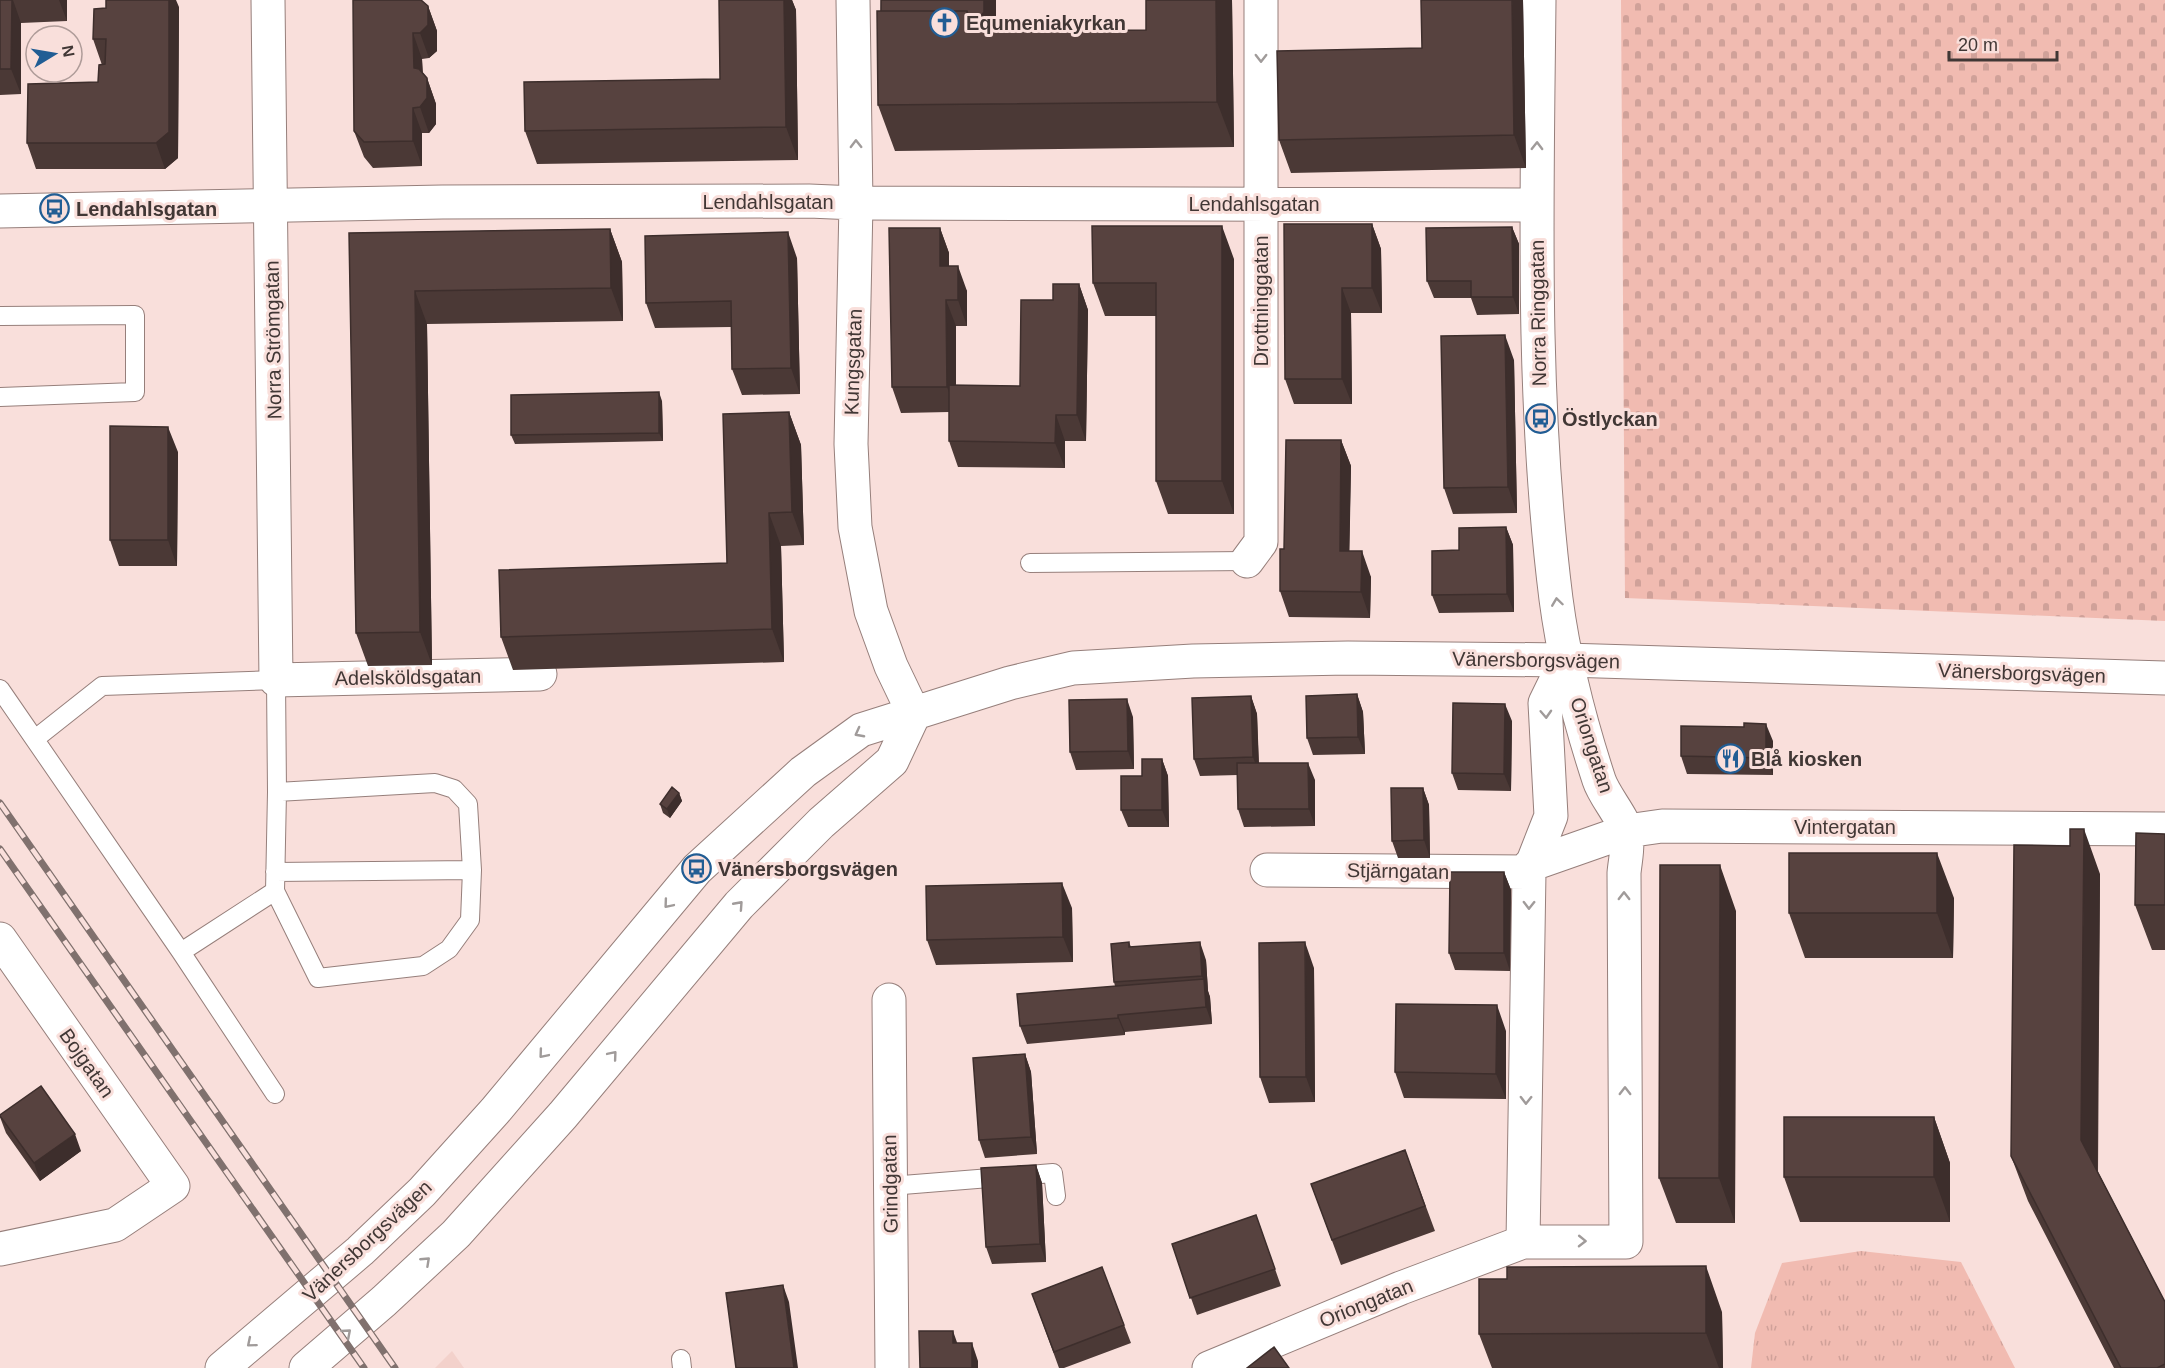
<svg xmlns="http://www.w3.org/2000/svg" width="2165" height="1368" viewBox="0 0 2165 1368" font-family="Helvetica,sans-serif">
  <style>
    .built { fill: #f3d1cb }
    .grass { fill: url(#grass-tufts) }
    .cemetery { fill: url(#cemetery-stones) }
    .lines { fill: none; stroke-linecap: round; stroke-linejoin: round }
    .lane-casing { stroke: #967f7b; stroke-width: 20 }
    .street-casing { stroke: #967f7b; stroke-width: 35 }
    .secondary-casing { stroke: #967f7b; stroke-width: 35 }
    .lane { stroke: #fff; stroke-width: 18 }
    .street { stroke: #fff; stroke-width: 33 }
    .secondary { stroke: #fff; stroke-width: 33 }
    .rail-casing { stroke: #80716e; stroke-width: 7 }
    .rail { stroke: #f9dfdb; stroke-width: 4.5; stroke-dasharray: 14; stroke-linecap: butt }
    .wall { fill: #4b3936 }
    .shaded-wall { fill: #3d2e2c }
    .building { fill: #57423f; stroke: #3d2e2c; stroke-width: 1.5 }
    .oneway { stroke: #a09b9a }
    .labels { text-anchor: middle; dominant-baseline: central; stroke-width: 6; stroke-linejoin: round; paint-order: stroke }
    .poi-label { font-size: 20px; font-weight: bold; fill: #413735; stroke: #f9dfdb; text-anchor: start }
    .street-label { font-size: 20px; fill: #413735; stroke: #f9dfdb }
  </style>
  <defs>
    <pattern id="grass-tufts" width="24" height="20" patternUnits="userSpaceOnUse" patternTransform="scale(1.5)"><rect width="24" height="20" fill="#f1bbb1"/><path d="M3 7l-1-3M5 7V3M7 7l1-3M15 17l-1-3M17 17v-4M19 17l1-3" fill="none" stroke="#d0a199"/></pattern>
    <pattern id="cemetery-stones" width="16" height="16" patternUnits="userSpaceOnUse" patternTransform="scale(1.5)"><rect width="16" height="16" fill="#f1bbb1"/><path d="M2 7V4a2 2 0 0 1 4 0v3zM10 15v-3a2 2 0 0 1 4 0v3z" fill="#d0a199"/></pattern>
  </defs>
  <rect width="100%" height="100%" fill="#f9dfdb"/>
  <path class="built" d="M452,1351L464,1368H435Z"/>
  <path class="grass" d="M1861,1251L1961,1262L2015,1368H1751L1755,1333L1782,1263Z"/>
  <path class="cemetery" d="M1621,0H2165V621L1625,598Z"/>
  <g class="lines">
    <defs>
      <path id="lane" d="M0,316L135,315V392L0,397
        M1030,563L1247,561
        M0,689L181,952L275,1094
        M35,739L102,686L276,680L277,792L275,891L318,978L423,966L449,949L470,920L472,870L468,804L454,789L435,783L277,792
        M275,872L472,870
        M181,952L275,891
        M890,1186L1053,1173L1056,1196
        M681,1359L682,1368"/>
      <path id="street" d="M268,0L276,680L540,674
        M853,0L856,203L1536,205
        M1247,561L1261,542V0
        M1530,865L1627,831L1662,826L2165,829
        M1267,870L1529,872
        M0,939L173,1186L115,1225L0,1249
        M889,1000L892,1368
        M1523,1242L1529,872L1551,816L1545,703L1566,660
        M1209,1368L1401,1288L1523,1242H1626L1624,873C1625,861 1629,845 1626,832C1624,818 1604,796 1599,780C1580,722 1564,660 1556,599C1531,400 1537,200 1539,0"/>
      <path id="secondary" d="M0,211L442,202L809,201L856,203L851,444L855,527L871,611L891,666L914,714
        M222,1368L360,1251L422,1192L495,1111L697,869L803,772L861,730L1010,683L1073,668L1193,661L1348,658L1566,660L2165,678
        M306,1368L384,1301L456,1234L563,1115L739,905L821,823L892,761L914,714"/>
    </defs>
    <use href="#lane" class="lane-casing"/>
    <use href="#street" class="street-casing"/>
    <use href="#secondary" class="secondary-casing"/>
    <use href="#lane" class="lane"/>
    <use href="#street" class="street"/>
    <use href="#secondary" class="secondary"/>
    <defs>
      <path id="rail" d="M0,803L395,1368
        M0,849L364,1368"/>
    </defs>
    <use href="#rail" class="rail-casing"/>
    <use href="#rail" class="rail"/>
  </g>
  <path class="wall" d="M0,0H67V21L21,23V94L0,95Z
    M719,0H792L796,10L798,160L537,164L525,131L720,79Z
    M881,0H996V31L1146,30V0H1232L1234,147L895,151L878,105Z
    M1523,0L1526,168L1291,173L1279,140L1422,48Z
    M428,6L437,31V51L429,58L422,59L423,73L427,78L436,104V124L429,133H422V166L373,168L364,157L354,131Z
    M179,7L178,158L165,169H36L27,143L98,82L102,65L93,39Z
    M1372,224L1381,249L1382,313H1351L1352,404H1294L1285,379Z
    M1512,227L1519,244V314L1477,315L1471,298H1434L1427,281Z
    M940,228L949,253V266L967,291V326H956V385L1020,386L1053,300L1079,284L1088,310L1086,441H1065V468L958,467L949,441V412L901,413L892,387Z
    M610,229L622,262L623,321L427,324L432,665L368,666L356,633L349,233Z
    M797,258L800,394L742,395L732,369L731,327L655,328L646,303Z
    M1234,259V514H1168L1156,481V316H1105L1093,283Z
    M1514,360L1517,513L1453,514L1444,488Z
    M662,401L663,441L515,444L511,435Z
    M789,412L801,445L804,545L781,546L784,662L513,670L501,637L727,563Z
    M1341,440L1351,466L1349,551L1371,577L1370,618L1289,617L1280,591L1284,549Z
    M178,452L177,566H119L110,540Z
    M1506,527L1513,545L1514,612L1439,613L1432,595L1459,550Z
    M1357,694L1363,712L1365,754L1313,755L1307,738Z
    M1251,696L1257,714L1259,763L1315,780V826L1244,827L1238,809V775L1200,776L1194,759Z
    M1133,717L1134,769L1076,770L1070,752Z
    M1512,721L1511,791L1458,790L1452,773Z
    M1773,741V775L1687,774L1681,756Z
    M1162,759L1168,776L1169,827H1128L1121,810L1142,776Z
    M1423,788L1429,805L1430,858H1398L1392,841Z
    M679,793L682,801L670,818L663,813L660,804Z
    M2165,834V950H2152L2135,905Z
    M1504,872L1511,890L1510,971L1455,970L1449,953Z
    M2100,874L2098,1172L2165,1302V1368H2114L2028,1201L2011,1156Z
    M1954,898L1953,958H1805L1789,913Z
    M1072,908L1073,962L936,965L927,940Z
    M1736,911L1735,1223H1676L1659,1178Z
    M1129,942L1131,947L1206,960L1208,991L1210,997L1212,1024L1125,1032V1035L1027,1044L1020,1026L1115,986L1114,982Z
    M1314,968L1315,1102L1269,1103L1260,1077Z
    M1506,1031V1099L1404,1098L1395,1072Z
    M1025,1054L1031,1072L1037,1154L985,1158L979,1140Z
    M0,1115L81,1151L40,1181L6,1133L0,1117Z
    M1934,1117L1950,1163V1222H1800L1784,1177Z
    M1405,1150L1435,1231L1341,1265L1311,1184Z
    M1036,1165L1042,1183L1046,1262L992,1264L986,1247Z
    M1256,1215L1281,1286L1197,1315L1172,1244Z
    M1102,1267L1131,1343L1064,1368H1059L1032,1294Z
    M1722,1312L1723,1368H1492L1479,1334Z"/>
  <path class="shaded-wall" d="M12,0H13L21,23V94L11,69Z
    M59,0H67V21Z
    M169,0H176L179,7L178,158L165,169L156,143Z
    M784,0H792L796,10L798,160L786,127Z
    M984,0H996V45L987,57L975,24Z
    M1216,0H1232L1234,147L1217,102Z
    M1512,0H1523L1526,168L1514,135Z
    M428,6L437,31V51L429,58L420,33Z
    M967,11L983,56L967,32Z
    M413,33L422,59L423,94L414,68Z
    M427,78L436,104V124L429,133L420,107Z
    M413,108L422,133V166L413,141Z
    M1372,224L1381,249L1382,313L1372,288Z
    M1222,226L1234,259V514L1222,481Z
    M1512,227L1519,244V314L1513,297Z
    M940,228L949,253V291L940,266Z
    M610,229L622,262L623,321L611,288Z
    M788,232L797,258L800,394L791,368Z
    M958,266L967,291V326L958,300Z
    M1079,284L1088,310L1086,441L1077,415Z
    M1342,288L1351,313L1352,404L1342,379Z
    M415,291L427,324L432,665L420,632Z
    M946,300L956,326V412L947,387Z
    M1505,335L1514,360L1517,513L1508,487Z
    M659,392L662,401L663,441L659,433Z
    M789,412L801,445L804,545L792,512Z
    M1056,415L1065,441V468L1055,443Z
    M168,427L178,452L177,566L168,540Z
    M1341,440L1351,466L1349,577L1340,551Z
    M769,513L781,546L784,662L772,629Z
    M1506,527L1513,545L1514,612L1507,594Z
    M1362,551L1371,577L1370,618L1361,592Z
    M1357,694L1363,712L1365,754L1358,737Z
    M1251,696L1257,714L1259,774L1253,757Z
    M1127,699L1133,717L1134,769L1128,751Z
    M1505,704L1512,721L1511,791L1504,774Z
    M1766,724L1773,741V775L1766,758Z
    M1162,759L1168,776L1169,827L1162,810Z
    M1308,763L1315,780V826L1309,809Z
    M1423,788L1429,805L1430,858L1424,840Z
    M679,793L682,801L670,818L667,809Z
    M2084,829L2100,874L2097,1185L2081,1140Z
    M1937,853L1954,898L1953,958L1937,913Z
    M1720,865L1736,911L1735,1223L1719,1178Z
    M1504,872L1511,890L1510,971L1504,953Z
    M1062,883L1072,908L1073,962L1063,937Z
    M1200,942L1206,960L1208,991L1210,997L1212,1024L1206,1007L1204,982L1202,976Z
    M1305,942L1314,968L1315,1102L1306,1077Z
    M1497,1005L1506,1031V1099L1496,1074Z
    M1118,1015L1125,1032V1035L1118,1018Z
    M1025,1054L1031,1072L1037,1154L1031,1137Z
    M1934,1117L1950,1163V1222L1934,1177Z
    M75,1134L81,1151L40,1181L34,1163Z
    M1036,1165L1042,1183L1046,1262L1040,1244Z
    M1706,1266L1722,1312L1723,1368H1719L1706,1333Z
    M783,1285L789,1302L798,1368H794Z
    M953,1331L959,1348L953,1343Z
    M972,1343L978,1361V1368H972Z"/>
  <path class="building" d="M0,0H12L11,69H0Z
    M106,0H169V132L156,143H27L28,84L98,82L99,65L105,64L106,39H93L94,9L106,8Z
    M353,0H421L428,6V25L420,33H413L414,68L419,69L427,78V98L420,107L413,108V141L364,142L354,131Z
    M719,0H784L786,127L525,131L524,82L720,79Z
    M881,0H984V12L975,24H971L967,11H881Z
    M1146,0H1216L1217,102L878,105L877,11H967V32L1146,30Z
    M1421,0H1512L1514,135L1279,140L1277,51L1422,48Z
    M1284,224H1372V288H1342V379H1285Z
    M1092,226H1222V481H1156V283H1093Z
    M1512,227L1513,297H1471V281H1427L1426,228Z
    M889,228H940V266H958V300H946L947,387H892Z
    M610,229L611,288L415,291L420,632L356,633L349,233Z
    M788,232L791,368L732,369L731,301L646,303L645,236Z
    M1053,284H1079L1077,415H1056L1055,443L949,441V385L1020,386L1021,300H1053Z
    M1505,335L1508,487L1444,488L1441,336Z
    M659,392V433L511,435V395Z
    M789,412L792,512L769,513L772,629L501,637L499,570L727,563L723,414Z
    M110,426L168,427V540H110Z
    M1286,440H1341L1340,551H1362L1361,592L1280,591V549H1284Z
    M1506,527L1507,594L1432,595V551L1459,550V528Z
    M1357,694L1358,737L1307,738L1306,696Z
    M1251,696L1253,757L1194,759L1192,698Z
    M1127,699L1128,751L1070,752L1069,700Z
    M1453,703L1505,704L1504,774L1452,773Z
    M1744,723L1766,724V758L1681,756V726L1744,727Z
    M1142,759H1162V810H1121V776H1142Z
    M1237,763H1308L1309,809H1238Z
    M672,787L679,793L667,809L660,804Z
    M1391,788H1423L1424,840L1392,841Z
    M2070,829H2084L2081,1140L2165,1302V1364L2157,1368H2121L2011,1156L2014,845L2070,846Z
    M2136,833L2165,834V905H2135Z
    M1789,853H1937V913H1789Z
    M1660,865H1720L1719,1178H1659Z
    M1450,872H1504V953H1449Z
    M1062,883L1063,937L927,940L926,886Z
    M1129,942V947L1200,942L1202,976L1114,982L1111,944Z
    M1305,942L1306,1077H1260L1259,943Z
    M1204,979L1206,1007L1118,1015V1018L1020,1026L1017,994Z
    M1396,1004L1497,1005L1496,1074L1395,1072Z
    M1025,1054L1031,1137L979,1140L973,1058Z
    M41,1086L75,1134L34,1163L0,1116V1115Z
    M1784,1117H1934V1177H1784Z
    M1405,1150L1425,1206L1332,1240L1311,1184Z
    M1036,1165L1040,1244L986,1247L981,1168Z
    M1256,1215L1275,1269L1190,1298L1172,1244Z
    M1706,1266V1333L1479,1334V1279H1507V1267Z
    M1102,1267L1124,1325L1054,1352L1032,1294Z
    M783,1285L794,1368H736L726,1293Z
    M919,1331H953V1343H972V1368H920Z
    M1274,1347L1289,1368H1247Z"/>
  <defs><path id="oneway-chevron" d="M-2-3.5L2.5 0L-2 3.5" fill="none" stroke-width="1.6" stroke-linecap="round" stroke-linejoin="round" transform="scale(1.5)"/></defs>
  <g class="oneway">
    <use href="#oneway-chevron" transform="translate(1261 58) rotate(90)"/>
    <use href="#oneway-chevron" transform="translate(856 144) rotate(-91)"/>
    <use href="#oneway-chevron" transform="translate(1537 146) rotate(-89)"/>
    <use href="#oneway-chevron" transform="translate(1557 602) rotate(-98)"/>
    <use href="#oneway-chevron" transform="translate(1546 714) rotate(87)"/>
    <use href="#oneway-chevron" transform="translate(859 733) rotate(152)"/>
    <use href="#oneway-chevron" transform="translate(1624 896) rotate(-90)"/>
    <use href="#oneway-chevron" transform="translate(668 904) rotate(130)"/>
    <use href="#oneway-chevron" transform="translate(739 905) rotate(-48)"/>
    <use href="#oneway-chevron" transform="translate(1529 905) rotate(91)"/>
    <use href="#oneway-chevron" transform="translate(543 1054) rotate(130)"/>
    <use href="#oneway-chevron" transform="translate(613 1055) rotate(-50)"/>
    <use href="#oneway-chevron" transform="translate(1625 1091) rotate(-90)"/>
    <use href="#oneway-chevron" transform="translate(1526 1100) rotate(91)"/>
    <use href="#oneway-chevron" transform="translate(1582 1241) rotate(1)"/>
    <use href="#oneway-chevron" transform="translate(426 1261) rotate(-43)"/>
    <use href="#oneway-chevron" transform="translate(347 1333) rotate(-41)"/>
    <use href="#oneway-chevron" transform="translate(251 1343) rotate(140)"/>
  </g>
  <defs>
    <symbol id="church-ring" viewBox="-11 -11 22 22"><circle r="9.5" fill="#f9dfdb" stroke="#215d94" stroke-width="1.5"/><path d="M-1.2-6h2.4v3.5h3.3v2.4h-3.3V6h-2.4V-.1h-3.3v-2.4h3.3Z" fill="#215d94"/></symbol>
    <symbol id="bus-ring" viewBox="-11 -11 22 22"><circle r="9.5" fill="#f9dfdb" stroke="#215d94" stroke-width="1.5"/><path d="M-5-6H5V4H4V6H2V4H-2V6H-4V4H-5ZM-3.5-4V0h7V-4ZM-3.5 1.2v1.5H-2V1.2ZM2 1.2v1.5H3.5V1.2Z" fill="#215d94"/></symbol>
    <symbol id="restaurant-ring" viewBox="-11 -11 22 22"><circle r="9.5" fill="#f9dfdb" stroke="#215d94" stroke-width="1.5"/><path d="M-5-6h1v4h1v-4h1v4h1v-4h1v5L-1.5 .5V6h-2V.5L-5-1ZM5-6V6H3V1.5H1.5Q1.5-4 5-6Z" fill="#215d94"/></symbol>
  </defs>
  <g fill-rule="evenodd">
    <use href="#church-ring" x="928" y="6" width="33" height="33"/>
    <use href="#bus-ring" x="38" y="192" width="33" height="33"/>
    <use href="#bus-ring" x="1524" y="402" width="33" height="33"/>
    <use href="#restaurant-ring" x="1714" y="742" width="33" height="33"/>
    <use href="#bus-ring" x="680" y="852" width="33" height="33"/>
  </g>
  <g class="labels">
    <g class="poi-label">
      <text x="966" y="23">Equmeniakyrkan</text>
      <text x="76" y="209">Lendahlsgatan</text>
      <text x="1562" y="419">Östlyckan</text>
      <text x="1751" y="759">Blå kiosken</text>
      <text x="718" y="869">Vänersborgsvägen</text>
    </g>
    <g class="street-label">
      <text x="768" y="202">Lendahlsgatan</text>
      <text x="1254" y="204">Lendahlsgatan</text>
      <text transform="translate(1261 301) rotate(-90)">Drottninggatan</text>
      <text transform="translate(1538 313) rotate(-91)">Norra Ringgatan</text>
      <text transform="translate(273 340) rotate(-91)">Norra Strömgatan</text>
      <text transform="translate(853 362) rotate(-88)">Kungsgatan</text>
      <text transform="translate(1536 660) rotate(1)">Vänersborgsvägen</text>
      <text transform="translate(2022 673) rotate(2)">Vänersborgsvägen</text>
      <text transform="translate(408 677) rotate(-1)">Adelsköldsgatan</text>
      <text transform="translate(1592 745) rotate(72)">Oriongatan</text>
      <text x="1845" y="827">Vintergatan</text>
      <text transform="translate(1398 871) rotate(1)">Stjärngatan</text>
      <text transform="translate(87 1063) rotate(55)">Bojgatan</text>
      <text transform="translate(890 1184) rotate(-91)">Grindgatan</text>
      <text transform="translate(367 1241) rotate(-43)">Vänersborgsvägen</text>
      <text transform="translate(1366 1303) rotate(-22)">Oriongatan</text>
    </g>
  </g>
  <g transform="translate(54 54) rotate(79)"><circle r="28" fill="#f9dfdb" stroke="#af9c99" stroke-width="1.5"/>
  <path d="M0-4.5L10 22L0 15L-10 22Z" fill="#215d94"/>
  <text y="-9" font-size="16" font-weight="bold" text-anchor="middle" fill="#413735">N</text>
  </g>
  <path d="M1949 51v9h108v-9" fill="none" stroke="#413735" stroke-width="3"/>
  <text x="1958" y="51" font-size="18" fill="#413735" stroke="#f9dfdb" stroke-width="4.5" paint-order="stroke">20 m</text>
</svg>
